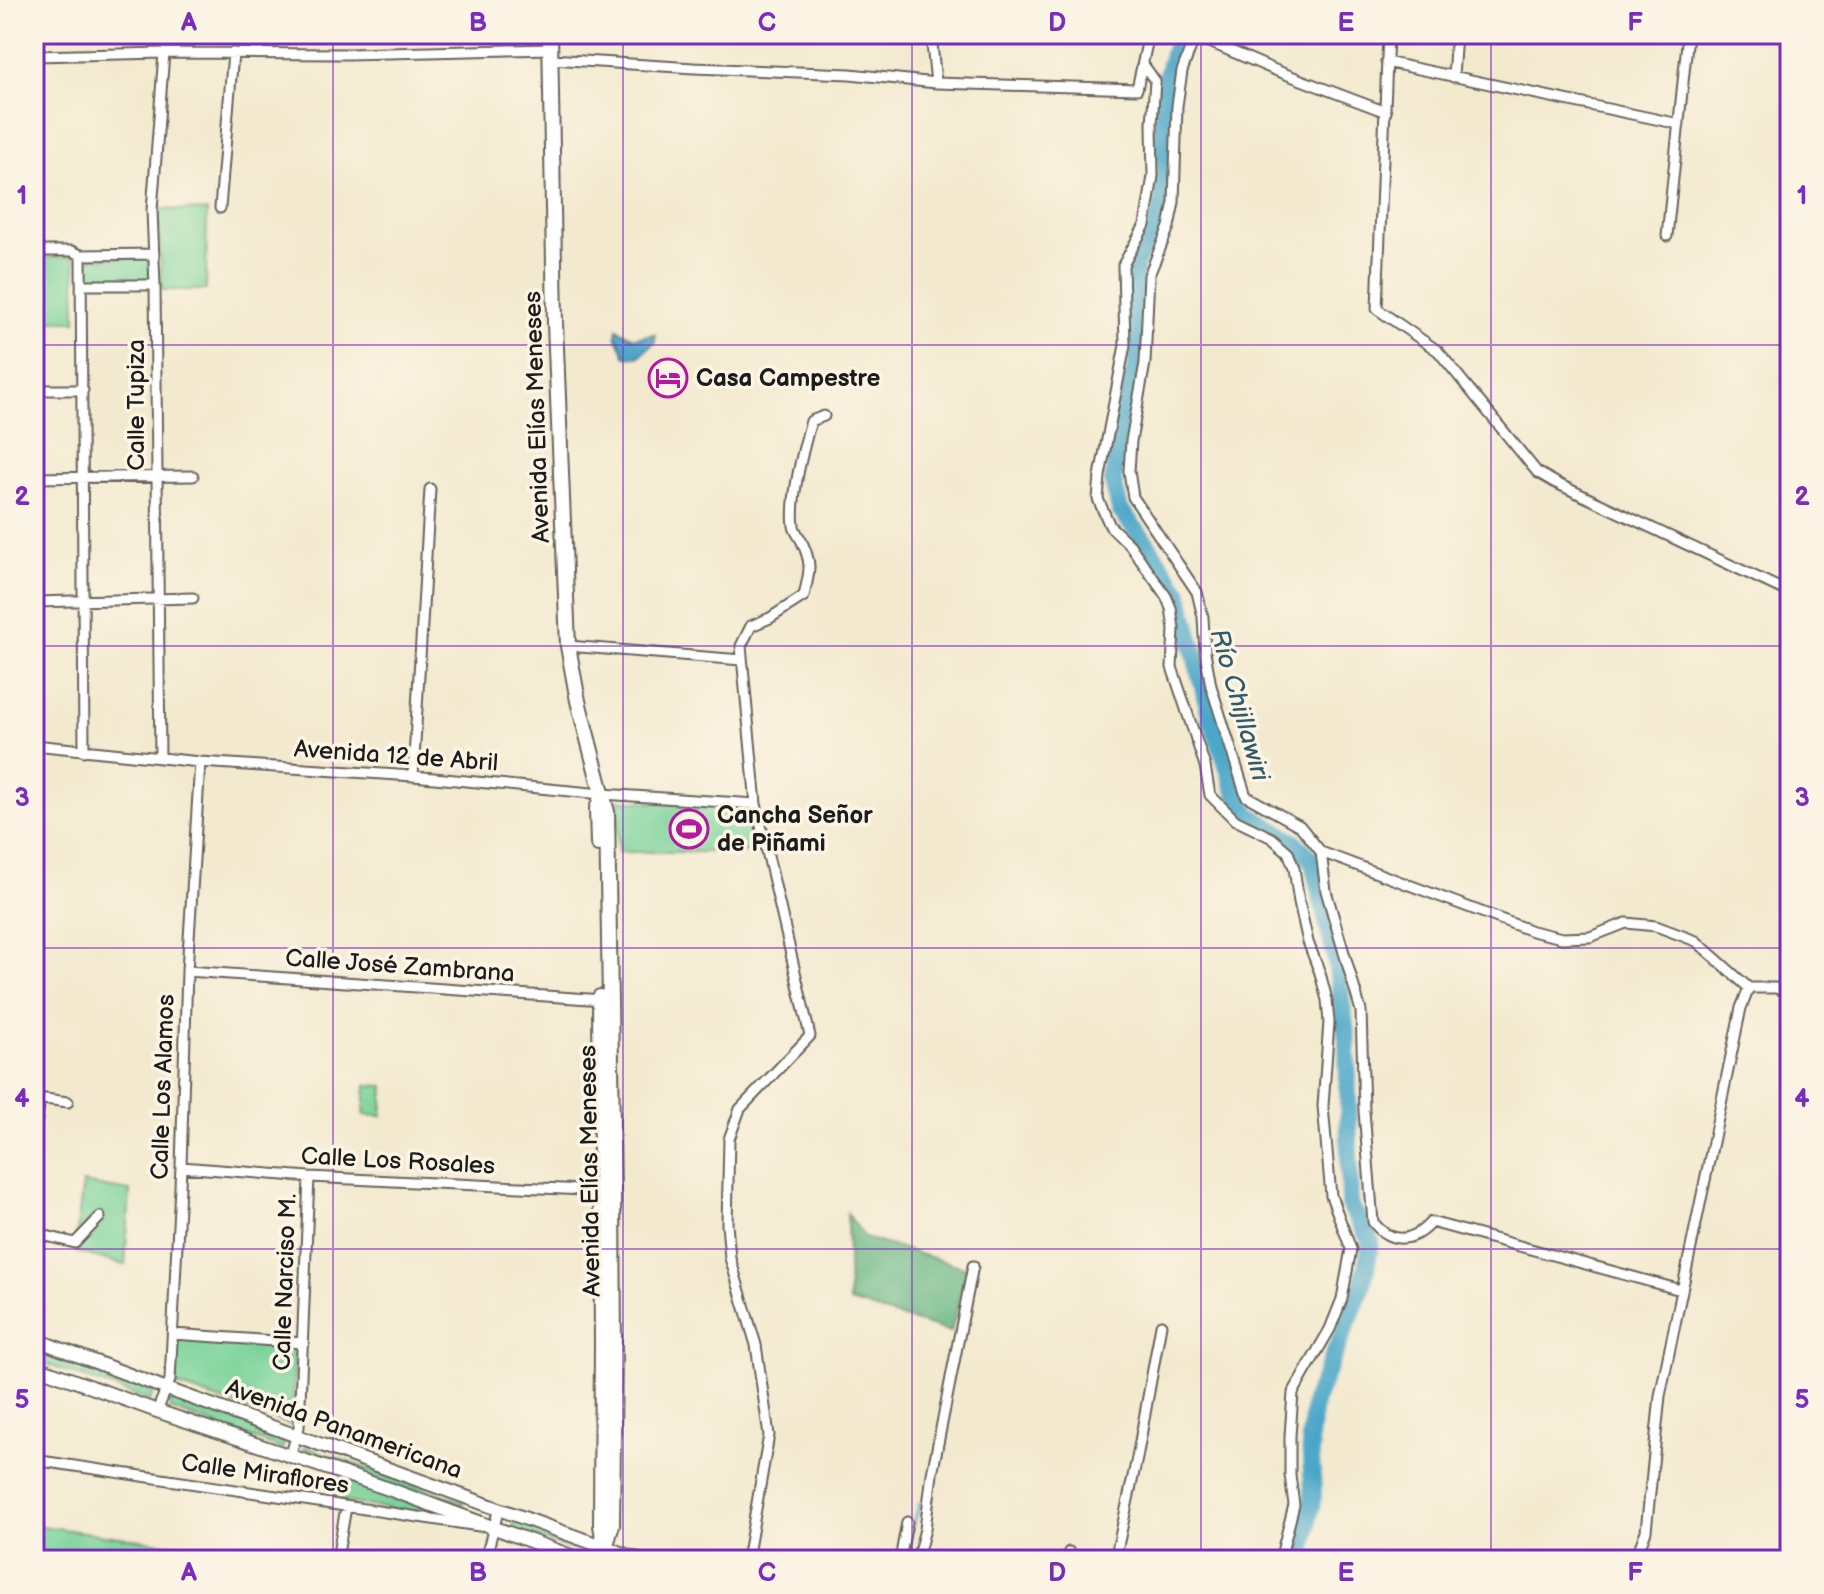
<svg xmlns="http://www.w3.org/2000/svg" width="1824" height="1594" viewBox="0 0 1824 1594" font-family="'Balsamiq Sans',sans-serif">
  <style>
    .green { fill: #78d299; stroke: #4a775a; stroke-width: 2 }
    .forest { fill: #62b481; stroke: #3f684e; stroke-width: 2 }
    .water { fill: #4ba7c9; stroke: #346272; stroke-width: 2 }
    .lines { fill: none; stroke-linecap: round; stroke-linejoin: round }
    .stream { stroke: #4ba7c9; stroke-width: 3 }
    .river { stroke: #4ba7c9; stroke-width: 18 }
    .minor-casing { stroke: #67645b; stroke-width: 13 }
    .secondary-casing { stroke: #67645b; stroke-width: 16 }
    .primary-casing { stroke: #67645b; stroke-width: 18 }
    .minor { stroke: #fff; stroke-width: 9 }
    .secondary { stroke: #fff; stroke-width: 12 }
    .primary { stroke: #fff; stroke-width: 14 }
    .grid { fill: none; stroke: #7b2cbf; stroke-width: 2; stroke-opacity: 0.55 }
    .labels { text-anchor: middle; dominant-baseline: central; stroke-width: 7; stroke-linejoin: round; paint-order: stroke }
    .poi-label { font-size: 24px; font-weight: bold; fill: #1c1c1c; stroke: #fcf5e5; text-anchor: start }
    .street-label { font-size: 24px; fill: #1c1c1c; stroke: #fcf5e5 }
    .water-label { font-size: 26px; font-style: italic; fill: #315b6a; stroke: #fcf5e5 }
    .neatline { fill: none; stroke: #7b2cbf; stroke-width: 3 }
    .grid-label { font-size: 26px; text-anchor: middle; font-weight: bold; fill: #7b2cbf }
  </style>
  <rect width="100%" height="100%" fill="#fcf5e5"/>
  <filter id="ink" filterUnits="userSpaceOnUse"><feTurbulence type="fractalNoise" baseFrequency=".0125" numOctaves="2"/><feDisplacementMap in="SourceGraphic" scale="16" xChannelSelector="R" yChannelSelector="G"/><feConvolveMatrix kernelMatrix="1 2 1 2 8 2 1 2 1" color-interpolation-filters="sRGB"/></filter>
  <filter id="wash" filterUnits="userSpaceOnUse"><feTurbulence type="fractalNoise" baseFrequency=".006" numOctaves="4" result="noise"/><feDisplacementMap in="SourceGraphic" scale="32" xChannelSelector="R" yChannelSelector="G"/><feGaussianBlur stdDeviation="1.8" result="paint"/><feColorMatrix in="noise" values="0 0 0 0 0 0 0 0 0 0 0 0 0 0 0 0 0 1.4 0 .05"/><feComposite in="paint" operator="in"/></filter>
  <g filter="url(#wash)">
    <rect width="100%" height="100%" fill="#f3e9cf"/>
    <path class="green" d="M158,209L207,211L206,290H162Z
      M34,257H73L75,259L76,321H38V345H34Z
      M90,258H146L149,261V279L147,281L91,282C85,276 84,265 90,258Z
      M618,800L750,809L759,852H618Z
      M366,1085L384,1086L382,1116L364,1115Z
      M83,1183L130,1191L125,1265L74,1251Z
      M178,1339L295,1347L293,1426L176,1385Z
      M34,1345L154,1389L150,1401L34,1360Z
      M173,1397L286,1438L282,1449L169,1409Z
      M305,1447L464,1502L460,1509L302,1455Z
      M338,1477L428,1508L426,1515L334,1500Z
      M518,1521L575,1541V1549L572,1550L515,1530L513,1525Z
      M34,1525L262,1557V1560H34Z"/>
    <path class="forest" d="M847,1213L865,1238L967,1268L951,1332L849,1302Z"/>
    <path class="water" d="M617,329L634,338L655,334V342L638,357H626L616,335Z"/>
    <g class="lines">
      <path class="stream" d="M907,1560L911,1532L920,1503"/>
      <path class="river" d="M1179,34L1165,81L1162,128L1165,166L1162,209L1135,266L1136,366L1120,423L1113,482L1120,510L1145,541L1179,592L1210,715L1237,795L1249,815L1295,843L1312,859L1336,960L1347,1039L1350,1205L1371,1242L1362,1288L1314,1402L1310,1438L1313,1495L1302,1560"/>
    </g>
  </g>
  <g filter="url(#ink)">
    <g class="lines">
      <defs>
        <path id="minor" d="M931,34L936,83
          M1191,34L1275,70L1386,112
          M1388,34L1377,309L1438,351L1537,472L1556,483L1790,593
          M1195,36L1182,71L1177,106L1174,202L1169,227L1149,275L1145,363L1131,441L1129,471L1133,497L1197,592L1203,617L1205,652L1211,686L1246,796L1300,826L1321,852L1326,891L1361,1011L1364,1111L1373,1222C1390,1244 1413,1243 1431,1222L1681,1290
          M34,56L164,53L349,54L551,49
          M551,59L694,68L850,74L936,83L1137,89L1149,34
          M1386,62L1679,124
          M1143,64L1155,81L1152,124L1153,176L1145,225L1123,265L1125,345L1100,476L1098,499L1110,526L1130,545L1166,596L1171,608L1174,629L1172,667L1205,766L1210,795L1235,820L1272,838L1288,852L1294,868L1299,902L1308,942L1320,973L1327,1000L1329,1022L1323,1106L1331,1196L1351,1249L1342,1299L1330,1329L1293,1393L1290,1436V1475L1294,1505L1280,1560
          M1453,77L1456,34
          M220,208L233,53
          M1667,236L1688,34
          M34,251H72L81,255L154,254
          M81,255L84,751
          M82,285H155
          M34,390H83
          M34,478L193,476
          M34,602L193,598
          M568,646L742,660
          M34,745L200,762L413,776L602,794L756,804
          M160,758L155,285L152,210L164,53
          M413,776L430,489
          M1321,852L1532,931L1562,938L1590,937L1626,923L1656,926L1696,941L1749,988H1775L1790,992
          M187,971L603,1000
          M37,1098L68,1102
          M34,1141L40,1098
          M181,1167L309,1177L605,1191
          M34,1233L75,1243L100,1217
          M173,1334L304,1343
          M157,1411L170,1380L181,1167L187,971L200,762
          M290,1457L299,1427L309,1177
          M34,1463V1460L479,1526
          M1069,1552L1070,1560
          M337,1560L346,1507
          M485,1560L499,1508
          M747,1560L769,1435L756,1345L730,1258L727,1224L729,1139L740,1109L810,1036L756,804L741,646L751,626L770,618L804,596C809,572 813,566 802,542C800,537 795,532 794,526C790,497 803,449 811,421L824,416
          M900,1560L907,1522
          M917,1560L925,1529L932,1474L973,1266
          M1115,1560L1137,1458L1161,1325
          M1635,1560L1646,1531L1660,1396L1741,1008L1749,988"/>
        <path id="secondary" d="M34,1339L167,1389L640,1560
          M34,1366L157,1411L386,1488L582,1560"/>
        <path id="primary" d="M550,34L555,323L568,646L578,701L607,812L613,1191L614,1353L612,1525L605,1548V1560
          M598,844L597,809L601,798
          M600,997L602,1340L601,1525L604,1544"/>
      </defs>
      <use href="#minor" class="minor-casing"/>
      <use href="#secondary" class="secondary-casing"/>
      <use href="#primary" class="primary-casing"/>
      <use href="#minor" class="minor"/>
      <use href="#secondary" class="secondary"/>
      <use href="#primary" class="primary"/>
    </g>
  </g>
  <path class="grid" d="M333,34V1560M623,34V1560M912,34V1560M1201,34V1560M1491,34V1560M34,345H1790M34,646H1790M34,948H1790M34,1249H1790"/>
  <defs>
    <symbol id="hotel-ring" viewBox="-11 -11 22 22"><circle r="9.5" fill="#fcf5e5" stroke="#b5179e" stroke-width="1.5"/><path d="M-6-4.5h1.5V1H6V5H4.5V3h-9V5H-6ZM-4 0a1.8 1.8 0 1 1 3.6 0ZM.5 0V-2.5h3Q6-2.5 6 0Z" fill="#b5179e"/></symbol>
    <symbol id="stadium-ring" viewBox="-11 -11 22 22"><circle r="9.5" fill="#fcf5e5" stroke="#b5179e" stroke-width="1.5"/><path d="M0-5a6.5 5 0 1 0 0 10a6.5 5 0 1 0 0-10ZM-3.5-1.8h7v3.6h-7Z" fill="#b5179e"/></symbol>
  </defs>
  <g fill-rule="evenodd">
    <use href="#hotel-ring" x="646" y="356" width="44" height="44"/>
    <use href="#stadium-ring" x="667" y="807" width="44" height="44"/>
  </g>
  <g class="labels">
    <g class="poi-label">
      <text x="696" y="378">Casa Campestre</text>
      <text x="717" y="815">Cancha Señor<tspan x="717" dy="28">de Piñami</tspan></text>
    </g>
    <g class="street-label">
      <text transform="translate(136 405) rotate(-90)">Calle Tupiza</text>
      <text transform="translate(537 417) rotate(-92)">Avenida Elías Meneses</text>
      <text transform="translate(396 756) rotate(4)">Avenida 12 de Abril</text>
      <text transform="translate(400 966) rotate(4)">Calle José Zambrana</text>
      <text transform="translate(163 1087) rotate(-88)">Calle Los Alamos</text>
      <text transform="translate(398 1161) rotate(3)">Calle Los Rosales</text>
      <text transform="translate(590 1171) rotate(-91)">Avenida Elías Meneses</text>
      <text transform="translate(285 1282) rotate(-88)">Calle Narciso M.</text>
      <text transform="translate(344 1429) rotate(20)">Avenida Panamericana</text>
      <text transform="translate(265 1474) rotate(8)">Calle Miraflores</text>
    </g>
    <g class="water-label">
      <text transform="translate(1239 705) rotate(74)">Río Chijllawiri</text>
    </g>
  </g>
  <rect width="1824" height="1594" fill="none" stroke="#fcf5e5" stroke-width="88"/>
  <rect x="44" y="44" width="1736" height="1506" class="neatline"/>
  <g class="grid-label">
    <text x="189" y="31">A</text>
    <text x="478" y="31">B</text>
    <text x="767" y="31">C</text>
    <text x="1057" y="31">D</text>
    <text x="1346" y="31">E</text>
    <text x="1635" y="31">F</text>
    <text x="22" y="204">1</text>
    <text x="1802" y="204">1</text>
    <text x="22" y="505">2</text>
    <text x="1802" y="505">2</text>
    <text x="22" y="806">3</text>
    <text x="1802" y="806">3</text>
    <text x="22" y="1107">4</text>
    <text x="1802" y="1107">4</text>
    <text x="22" y="1408">5</text>
    <text x="1802" y="1408">5</text>
    <text x="189" y="1581">A</text>
    <text x="478" y="1581">B</text>
    <text x="767" y="1581">C</text>
    <text x="1057" y="1581">D</text>
    <text x="1346" y="1581">E</text>
    <text x="1635" y="1581">F</text>
  </g>
</svg>
